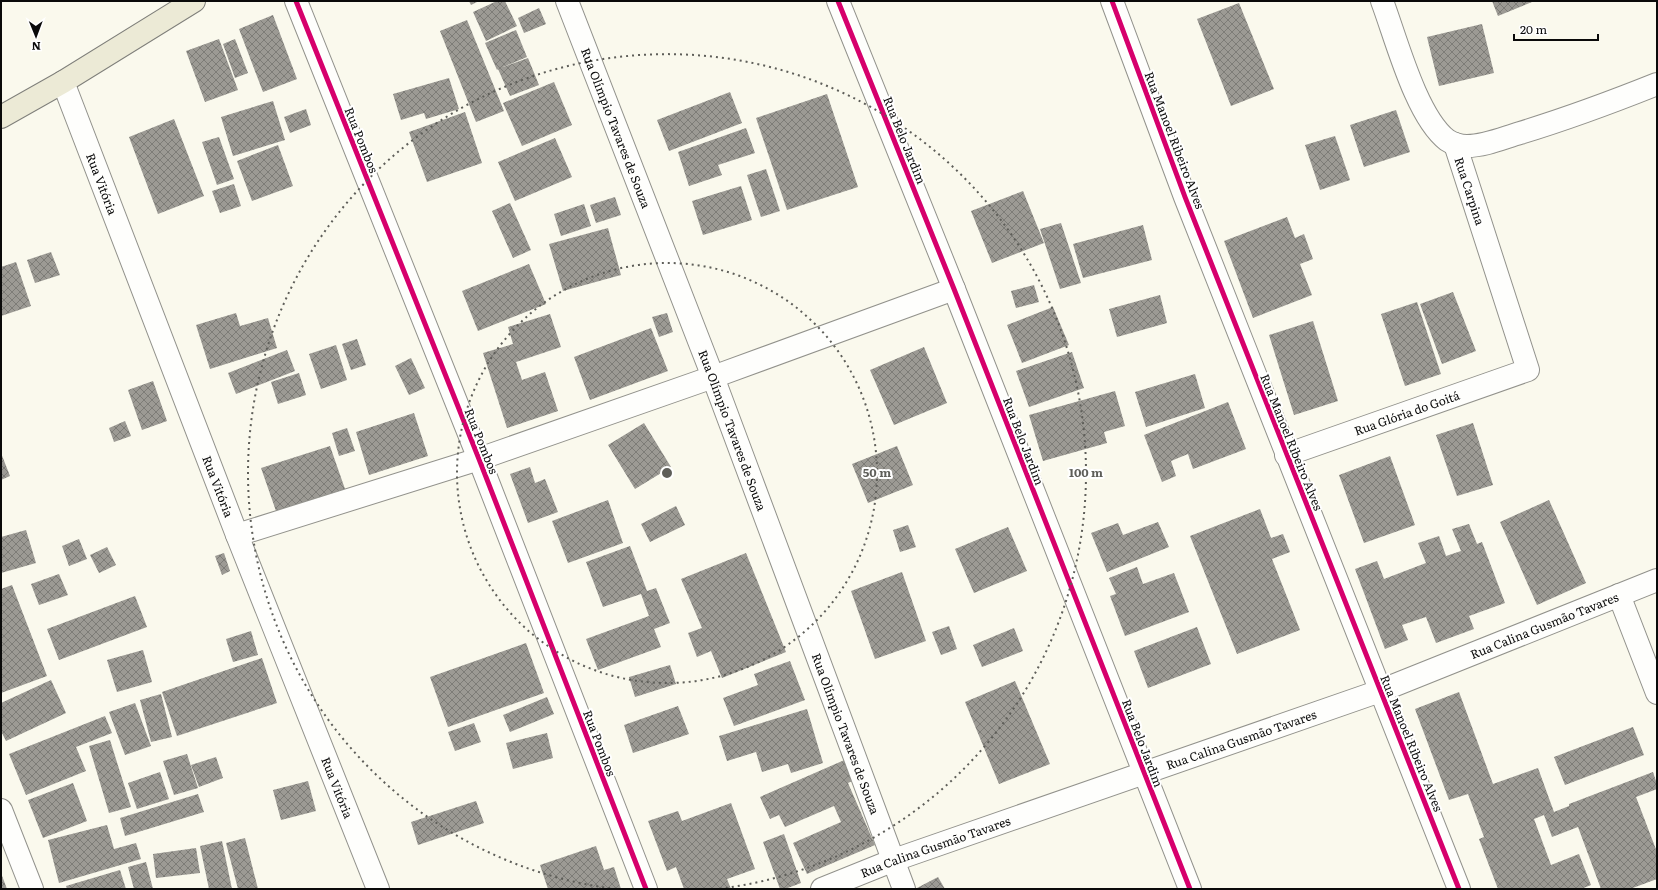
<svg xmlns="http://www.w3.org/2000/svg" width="1658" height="890" viewBox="0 0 1658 890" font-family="Literata,serif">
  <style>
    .building { fill: url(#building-cross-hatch) }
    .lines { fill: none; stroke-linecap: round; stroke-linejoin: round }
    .minor-casing { stroke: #92928c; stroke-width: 24 }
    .major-casing { stroke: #7f7f7a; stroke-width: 24 }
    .minor { stroke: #fefefc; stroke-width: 22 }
    .major { stroke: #ecead6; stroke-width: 22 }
    .cycleway-casing { stroke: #fff; stroke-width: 8 }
    .cycleway { stroke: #d6006c; stroke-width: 5 }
    .ring { fill: none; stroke: #5e5e59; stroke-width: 2; stroke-dasharray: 2 4 }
    .labels { text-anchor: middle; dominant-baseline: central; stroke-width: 4; stroke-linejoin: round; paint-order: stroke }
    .street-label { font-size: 12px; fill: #0a0a0a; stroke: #fff }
    .centre { fill: #5e5e59; stroke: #fff; stroke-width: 2 }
    .ring-label { font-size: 12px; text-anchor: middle; font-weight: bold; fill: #5e5e59; stroke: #fff; stroke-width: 4; stroke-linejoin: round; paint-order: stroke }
  </style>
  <defs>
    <pattern id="building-cross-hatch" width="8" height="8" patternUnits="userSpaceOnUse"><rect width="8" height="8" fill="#9c9a94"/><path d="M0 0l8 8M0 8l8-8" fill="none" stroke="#7d7c77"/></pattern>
  </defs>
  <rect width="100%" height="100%" fill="#faf9ed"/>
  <path class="building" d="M469,1H479L471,5Z
    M497,1H505L517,26L486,41L473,12Z
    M1492,1H1532V2L1498,16Z
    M1239,3L1274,89L1231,106L1197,19Z
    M539,8L546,24L524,33L518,18Z
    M273,15L297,79L263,92L239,29Z
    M467,20L504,111L476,122L440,31Z
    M1482,24L1494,73L1439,86L1427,37Z
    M516,30L527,57L503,67L528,58L539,85L510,96L498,69L497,70L485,43Z
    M219,39L238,90L205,102L186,51Z
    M235,39L248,73L235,78L223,44Z
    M449,78L459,109L426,119L424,113L401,120L393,94Z
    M554,82L572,125L522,146L503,103Z
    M730,92L742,123L669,151L657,120Z
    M827,94L858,187L787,210L756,118Z
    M273,101L285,140L233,156L221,117Z
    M306,109L311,125L290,133L284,117Z
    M1396,110L1410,152L1364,167L1350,125Z
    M465,112L482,163L427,182L409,132Z
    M174,119L204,196L158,214L129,137Z
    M746,128L755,153L718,165L722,175L689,186L678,152Z
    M1335,136L1350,180L1320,190L1305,145Z
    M219,137L234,179L217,185L202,142Z
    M555,138L572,177L515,201L498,162Z
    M278,145L293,186L252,201L237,161Z
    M766,169L780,211L761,217L747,175Z
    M234,184L241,206L220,213L212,191Z
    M741,186L752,220L703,235L692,201Z
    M1023,191L1044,243L992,263L971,211Z
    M615,197L621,215L596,223L590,205Z
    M510,203L531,250L513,258L492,211Z
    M584,204L591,226L561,236L554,214Z
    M1287,217L1295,238L1304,234L1313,259L1300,264L1312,295L1253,318L1224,241Z
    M1061,223L1081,283L1060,289L1040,229Z
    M1143,225L1152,260L1083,278L1073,244Z
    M608,228L621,275L563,291L549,244Z
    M51,252L60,275L35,283L27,260Z
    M16,262L31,306L1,316V267Z
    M529,264L546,304L478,331L462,291Z
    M1034,285L1039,302L1016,308L1011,291Z
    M1453,292L1476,351L1442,364L1420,304Z
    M1160,295L1167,323L1117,337L1109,309Z
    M1417,302L1441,374L1405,386L1381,314Z
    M1053,307L1069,345L1022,363L1007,325Z
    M236,313L240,326L268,318L277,348L210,369L196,325Z
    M667,313L673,332L659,337L652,317Z
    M550,314L561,347L516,362L522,380L545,372L558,411L507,428L483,353L513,344L508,327Z
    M1313,321L1338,401L1294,415L1269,335Z
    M651,328L668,371L590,400L574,357Z
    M357,339L366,365L351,370L342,344Z
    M336,345L347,380L321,389L309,354Z
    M924,347L947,403L894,425L870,370Z
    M287,350L295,371L236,394L228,373Z
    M1072,352L1084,388L1029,407L1016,371Z
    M411,358L425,388L409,395L395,366Z
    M299,373L306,395L278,404L271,382Z
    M1195,374L1205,408L1146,427L1135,392Z
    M153,381L167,421L142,430L128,390Z
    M1115,391L1125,426L1104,432L1107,443L1043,461L1029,415Z
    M1228,402L1246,449L1193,469L1188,454L1171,461L1176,476L1162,482L1144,435Z
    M414,413L428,456L369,475L356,432Z
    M125,421L131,436L114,442L109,428Z
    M644,423L671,467L635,489L608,445Z
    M1473,423L1493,485L1457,496L1436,435Z
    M347,428L355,451L339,456L332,433Z
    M330,446L345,489L276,511L261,468Z
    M897,446L913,485L868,503L852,464Z
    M1,453L10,476L1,480Z
    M1390,456L1415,525L1364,543L1339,475Z
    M530,467L535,483L545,479L558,512L528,523L510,474Z
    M608,500L623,543L568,563L552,521Z
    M1549,500L1586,583L1537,605L1500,522Z
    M676,506L685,525L650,542L641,524Z
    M1260,509L1271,538L1283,534L1290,552L1272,559L1300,630L1237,654L1190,536Z
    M1158,522L1169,547L1107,572L1091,533L1118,523L1123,535Z
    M1469,524L1477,544L1482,542L1505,603L1469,616L1474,629L1436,643L1426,617L1402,625L1408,640L1385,649L1355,569L1377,561L1384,579L1426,563L1418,543L1439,536L1446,556L1461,551L1452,529Z
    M908,525L916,547L900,552L893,530Z
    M1008,527L1027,571L974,593L955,549Z
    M26,530L36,563L1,573V537Z
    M79,539L87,559L69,566L62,546Z
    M630,546L647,591L656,588L670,623L654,629L661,647L598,670L586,639L649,616L641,594L603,607L586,562Z
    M107,547L116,565L99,573L90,555Z
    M224,553L230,571L222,575L215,556Z
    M746,553L786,652L722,678L711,651L697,657L688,633L702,628L681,579Z
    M1137,567L1143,584L1174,573L1189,612L1125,636L1110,596L1116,594L1109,578Z
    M902,572L926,641L875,659L851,591Z
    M59,574L68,595L39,605L31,584Z
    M12,585L47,676L1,693V589Z
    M135,596L147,627L59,660L47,629Z
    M949,626L957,649L941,655L932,632Z
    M1197,627L1211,664L1148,688L1134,651Z
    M1014,628L1023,651L982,667L973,645Z
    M251,631L258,655L233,662L226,639Z
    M526,643L544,693L448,727L430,677Z
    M143,650L152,682L117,692L107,660Z
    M262,658L277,703L177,736L162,692Z
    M790,661L805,700L734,726L723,698L758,685L754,674Z
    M670,665L676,684L635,697L629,677Z
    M51,680L66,713L6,741L1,731V703Z
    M1015,681L1050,764L999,784L965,702Z
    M1459,692L1493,784L1538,768L1554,812L1569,806V804L1653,772L1657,784V789L1636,797L1657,852V879L1630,889H1601L1578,827L1552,837L1544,815L1534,819L1551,865L1579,854L1591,885L1581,889H1498L1479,839L1484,837L1468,794L1449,800L1415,709Z
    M161,694L172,737L151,742L140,700Z
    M547,697L554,714L510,732L503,715Z
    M135,703L151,746L125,755L109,712Z
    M678,706L689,734L633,753L624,725Z
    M807,709L823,763L791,773L788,764L762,772L756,752L727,761L719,736Z
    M105,716L112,733L76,747L86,771L26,795L9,754Z
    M474,723L481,742L455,751L448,732Z
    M1633,727L1644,755L1565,785L1554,757Z
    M547,733L553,758L513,769L506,743Z
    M110,740L131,807L109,813L89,746Z
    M187,754L198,788L174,795L163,761Z
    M216,757L223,778L199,787L191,765Z
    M849,758L858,778L848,783L875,845L807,874L793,843L841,822L834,806L785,827L779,815L770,819L760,797Z
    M160,772L169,799L137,809L128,783Z
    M308,781L316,811L281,820L273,790Z
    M73,783L87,821L43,838L28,800Z
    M198,794L204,812L125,836L120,818Z
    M476,801L484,823L418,845L411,822Z
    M731,803L755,869L727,879L731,889H684L676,867L667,871L648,821L678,811L682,821Z
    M107,825L114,849L136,843L141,859L59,883L48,840Z
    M784,834L801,883L785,889H780L763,842Z
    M245,838L258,889H238L226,843Z
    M222,841L232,889H209L200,846Z
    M596,846L604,870L614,867L621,889H548L540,865Z
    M196,848L200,873L156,878L153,854Z
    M146,862L153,889H134L128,867Z
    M120,870L126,889H67L66,886Z
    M1,873L7,889H1Z
    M938,877L945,889H915Z"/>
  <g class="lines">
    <defs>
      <g id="minor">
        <path d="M296,1L479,459L646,889"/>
        <path id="s1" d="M567,1L713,377L904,889"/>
        <path d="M838,1L954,289L1190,889"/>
        <path d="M1112,1L1185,197L1459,889"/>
        <path d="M1382,1C1396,38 1416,116 1447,140C1453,144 1460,146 1467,146C1485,146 1503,138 1520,133C1566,119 1612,102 1657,84"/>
        <path id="s2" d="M63,82L237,535L378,889"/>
        <path id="s3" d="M1286,455L1528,370L1455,144"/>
        <path d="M237,535L479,459L713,377L954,289"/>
        <path d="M1619,595L1657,693"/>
        <path d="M1,810L32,889"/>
        <path id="s4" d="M822,889L894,860L1380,691L1657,580"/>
      </g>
      <path id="major" d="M1,117L63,82L194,1"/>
    </defs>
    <use href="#minor" class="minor-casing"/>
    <use href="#major" class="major-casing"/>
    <use href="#minor" class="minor"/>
    <use href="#major" class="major"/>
    <defs>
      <path id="cycleway" d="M296,1L479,459L646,889
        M838,1L954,289L1190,889
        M1112,1L1185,197L1459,889"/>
    </defs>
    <use href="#cycleway" class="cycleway-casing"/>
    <use href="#cycleway" class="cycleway"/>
  </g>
  <g class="ring">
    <circle cx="667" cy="473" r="210"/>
    <path d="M616 889A419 419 0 1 1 718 889"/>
  </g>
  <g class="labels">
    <g class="street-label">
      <text stroke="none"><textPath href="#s1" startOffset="136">Rua Olímpio Tavares de Souza</textPath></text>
      <text transform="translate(362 140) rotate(68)">Rua Pombos</text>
      <text transform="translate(905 140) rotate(68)">Rua Belo Jardim</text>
      <text transform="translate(1175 140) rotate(69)">Rua Manoel Ribeiro Alves</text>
      <text stroke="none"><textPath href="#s2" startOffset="109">Rua Vitória</textPath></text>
      <text transform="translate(1470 191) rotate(72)">Rua Carpina</text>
      <text stroke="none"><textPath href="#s3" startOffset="128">Rua Glória do Goitá</textPath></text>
      <text stroke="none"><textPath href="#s1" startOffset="460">Rua Olímpio Tavares de Souza</textPath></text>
      <text transform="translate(482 441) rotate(68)">Rua Pombos</text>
      <text transform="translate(1024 441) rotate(69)">Rua Belo Jardim</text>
      <text transform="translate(1292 442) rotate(68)">Rua Manoel Ribeiro Alves</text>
      <text stroke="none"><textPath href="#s2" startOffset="433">Rua Vitória</textPath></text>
      <text stroke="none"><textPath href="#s4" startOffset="769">Rua Calina Gusmão Tavares</textPath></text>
      <text stroke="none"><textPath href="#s1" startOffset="784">Rua Olímpio Tavares de Souza</textPath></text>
      <text stroke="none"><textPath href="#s4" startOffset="445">Rua Calina Gusmão Tavares</textPath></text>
      <text transform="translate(600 743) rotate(69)">Rua Pombos</text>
      <text transform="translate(1143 743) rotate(69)">Rua Belo Jardim</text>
      <text transform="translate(1412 743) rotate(68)">Rua Manoel Ribeiro Alves</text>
      <text stroke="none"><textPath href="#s2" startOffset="757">Rua Vitória</textPath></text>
      <text stroke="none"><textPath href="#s4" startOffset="121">Rua Calina Gusmão Tavares</textPath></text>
    </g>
  </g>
  <circle cx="667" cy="473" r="6" class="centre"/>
  <g class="ring-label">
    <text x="877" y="477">50 m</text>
    <text x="1086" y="477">100 m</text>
  </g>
  <rect width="1658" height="890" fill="none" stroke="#0a0a0a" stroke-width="4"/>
  <g transform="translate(36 36) rotate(179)" stroke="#ffffff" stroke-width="3" paint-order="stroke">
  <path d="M0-3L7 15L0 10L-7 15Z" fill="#0a0a0a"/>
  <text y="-6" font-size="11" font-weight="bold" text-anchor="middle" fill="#0a0a0a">N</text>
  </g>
  <path d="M1514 34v6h84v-6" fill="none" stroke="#0a0a0a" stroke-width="2"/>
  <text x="1520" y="34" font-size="12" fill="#0a0a0a" stroke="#ffffff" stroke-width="3" paint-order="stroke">20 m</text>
</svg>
